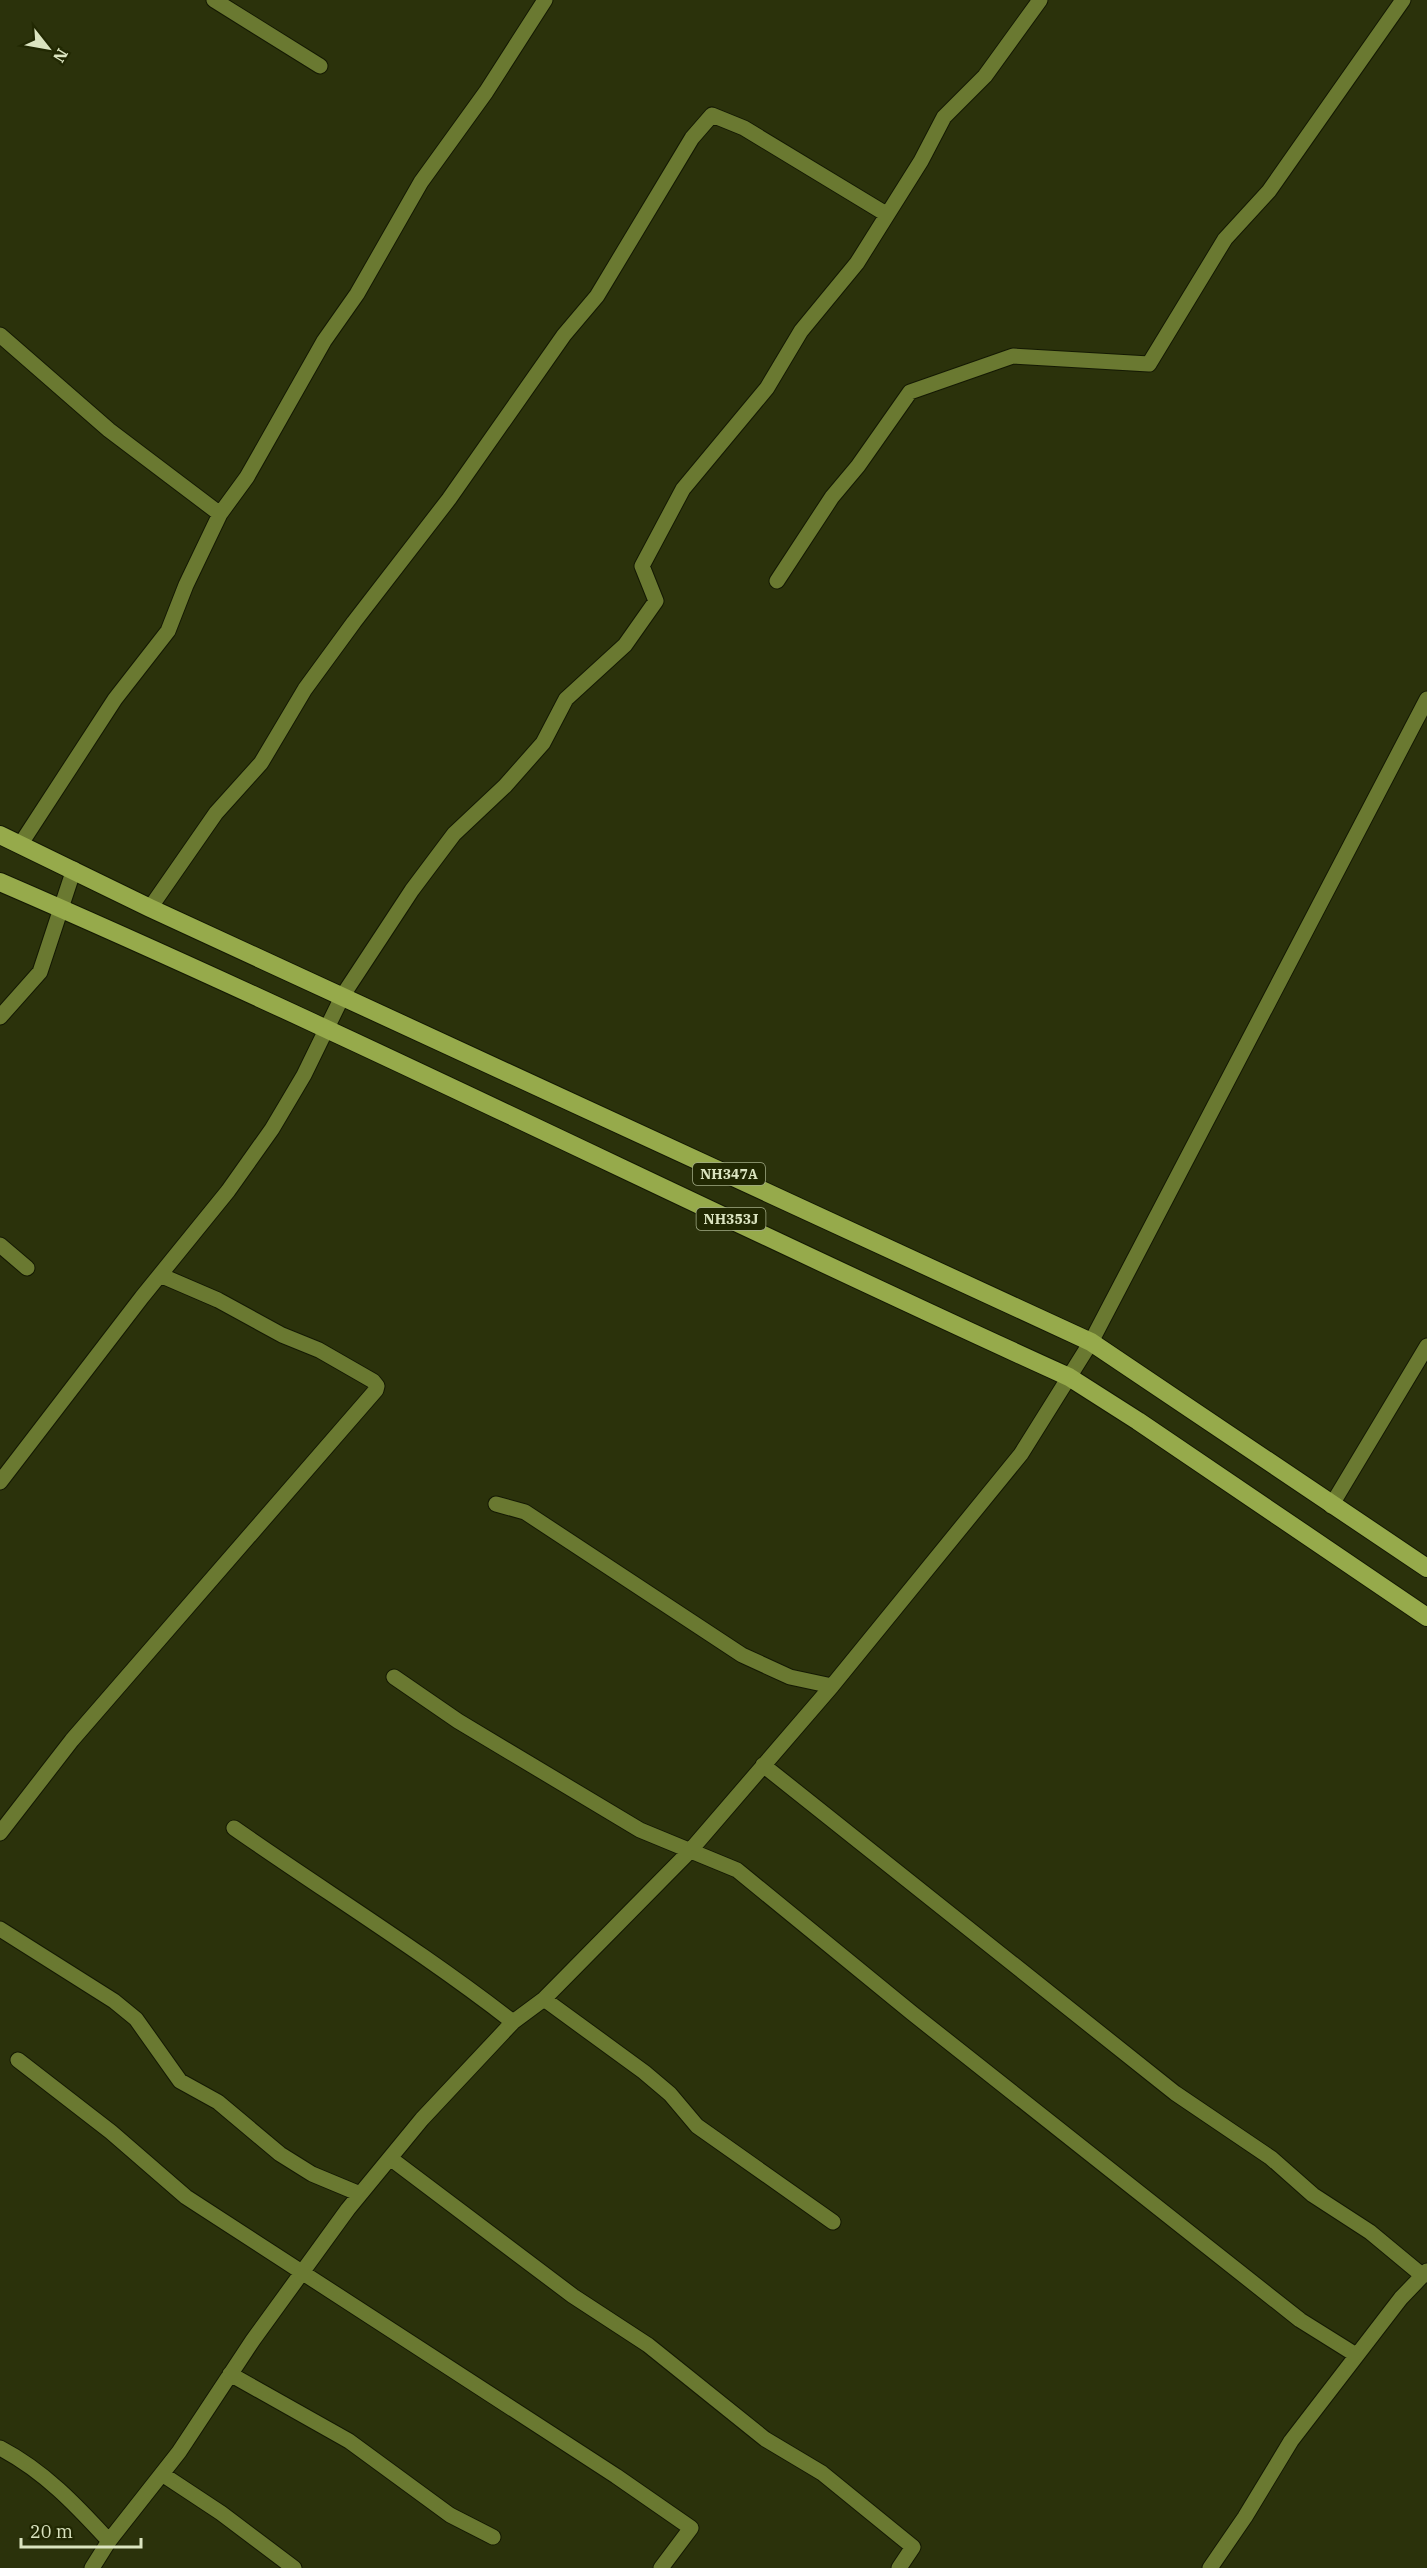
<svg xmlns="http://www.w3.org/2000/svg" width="1427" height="2568" viewBox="0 0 1427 2568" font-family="'IBM Plex Serif',serif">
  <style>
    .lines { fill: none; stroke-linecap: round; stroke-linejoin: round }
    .minor-casing { stroke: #141903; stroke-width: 17 }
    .highway-casing { stroke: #141903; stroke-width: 20 }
    .minor { stroke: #6a7931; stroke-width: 15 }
    .highway { stroke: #96aa4b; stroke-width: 18 }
    .labels { text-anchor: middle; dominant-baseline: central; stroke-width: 4.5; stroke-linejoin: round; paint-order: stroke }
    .shield { fill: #212802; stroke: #a3ac87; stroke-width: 1.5 }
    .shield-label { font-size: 14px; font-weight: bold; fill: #dbe4c0 }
  </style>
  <rect width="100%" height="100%" fill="#2b320b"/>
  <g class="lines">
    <defs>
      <path id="minor" d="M214,0L320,66
        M0,335L109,430L220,514L186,585L168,631L115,699L20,845
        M220,514L247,477L324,341L357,294L421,182L486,92L545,0
        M777,581L832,497L858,466L910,392L1013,356L1149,364L1225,239L1269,191L1403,0
        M150,908L216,813L261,763L305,689L354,622L449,499L564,335L597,296L692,138L712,115L744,128L886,214
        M0,1017L40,972L74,869
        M0,1245L27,1268
        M0,1482L142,1297L228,1191L272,1129L304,1075L343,995L412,890L454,834L505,786L543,743L566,699L625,645L656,601L642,566L683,489L767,388L801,331L857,263L921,161L944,117L985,76L1040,0
        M496,1504L525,1512L742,1655L790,1677L832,1686
        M1331,1506L1427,1346
        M394,1677L458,1721L640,1830L737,1870L912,2013L1300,2320L1356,2355
        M763,1765L1175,2093L1271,2158L1313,2195L1370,2232L1423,2276
        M234,1828C327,1893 423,1952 513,2022
        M0,1833L72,1740L376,1390L377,1386L373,1381L319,1350L282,1335L218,1300L160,1275
        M0,1929L114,2001L136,2019L180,2081L218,2102L280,2154L312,2174L360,2194
        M544,1999L644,2072L670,2094L697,2126L833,2222
        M18,2060L111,2132L186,2197L616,2476L691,2528L661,2568
        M390,2158L573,2296L648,2345L765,2439L822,2473L913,2547L899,2568
        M230,2374L349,2441L450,2515L493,2537
        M0,2448C44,2471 76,2505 109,2541
        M162,2474L221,2513L294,2568
        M92,2568L109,2541L179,2452L253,2340L348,2209L422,2119L513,2022L544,1999L689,1852L832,1686L1021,1454L1091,1342L1427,699
        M1210,2568L1245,2517L1291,2441L1401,2298L1427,2271"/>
      <path id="highway" d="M0,835L150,908L1091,1342L1427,1568
        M0,882C361,1038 711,1215 1069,1377L1138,1421L1427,1617"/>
    </defs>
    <use href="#minor" class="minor-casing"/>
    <use href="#highway" class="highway-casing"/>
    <use href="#minor" class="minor"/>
    <use href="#highway" class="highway"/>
  </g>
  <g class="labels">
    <g class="shield">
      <rect x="693" y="1163" width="72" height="22" rx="4.5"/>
      <rect x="696.5" y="1208" width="69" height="22" rx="4.5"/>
    </g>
    <g class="shield-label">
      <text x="729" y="1174">NH347A</text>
      <text x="731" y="1219">NH353J</text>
    </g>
  </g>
  <g transform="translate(48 48) rotate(121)" stroke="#212802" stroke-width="4.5" paint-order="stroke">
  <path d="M0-4.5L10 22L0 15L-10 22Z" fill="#dbe4c0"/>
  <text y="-9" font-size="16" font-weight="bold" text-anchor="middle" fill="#dbe4c0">N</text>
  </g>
  <path d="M21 2538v9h120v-9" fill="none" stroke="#dbe4c0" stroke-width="3"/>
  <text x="30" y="2538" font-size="18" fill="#dbe4c0" stroke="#212802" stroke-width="4.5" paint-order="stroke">20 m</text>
</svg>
